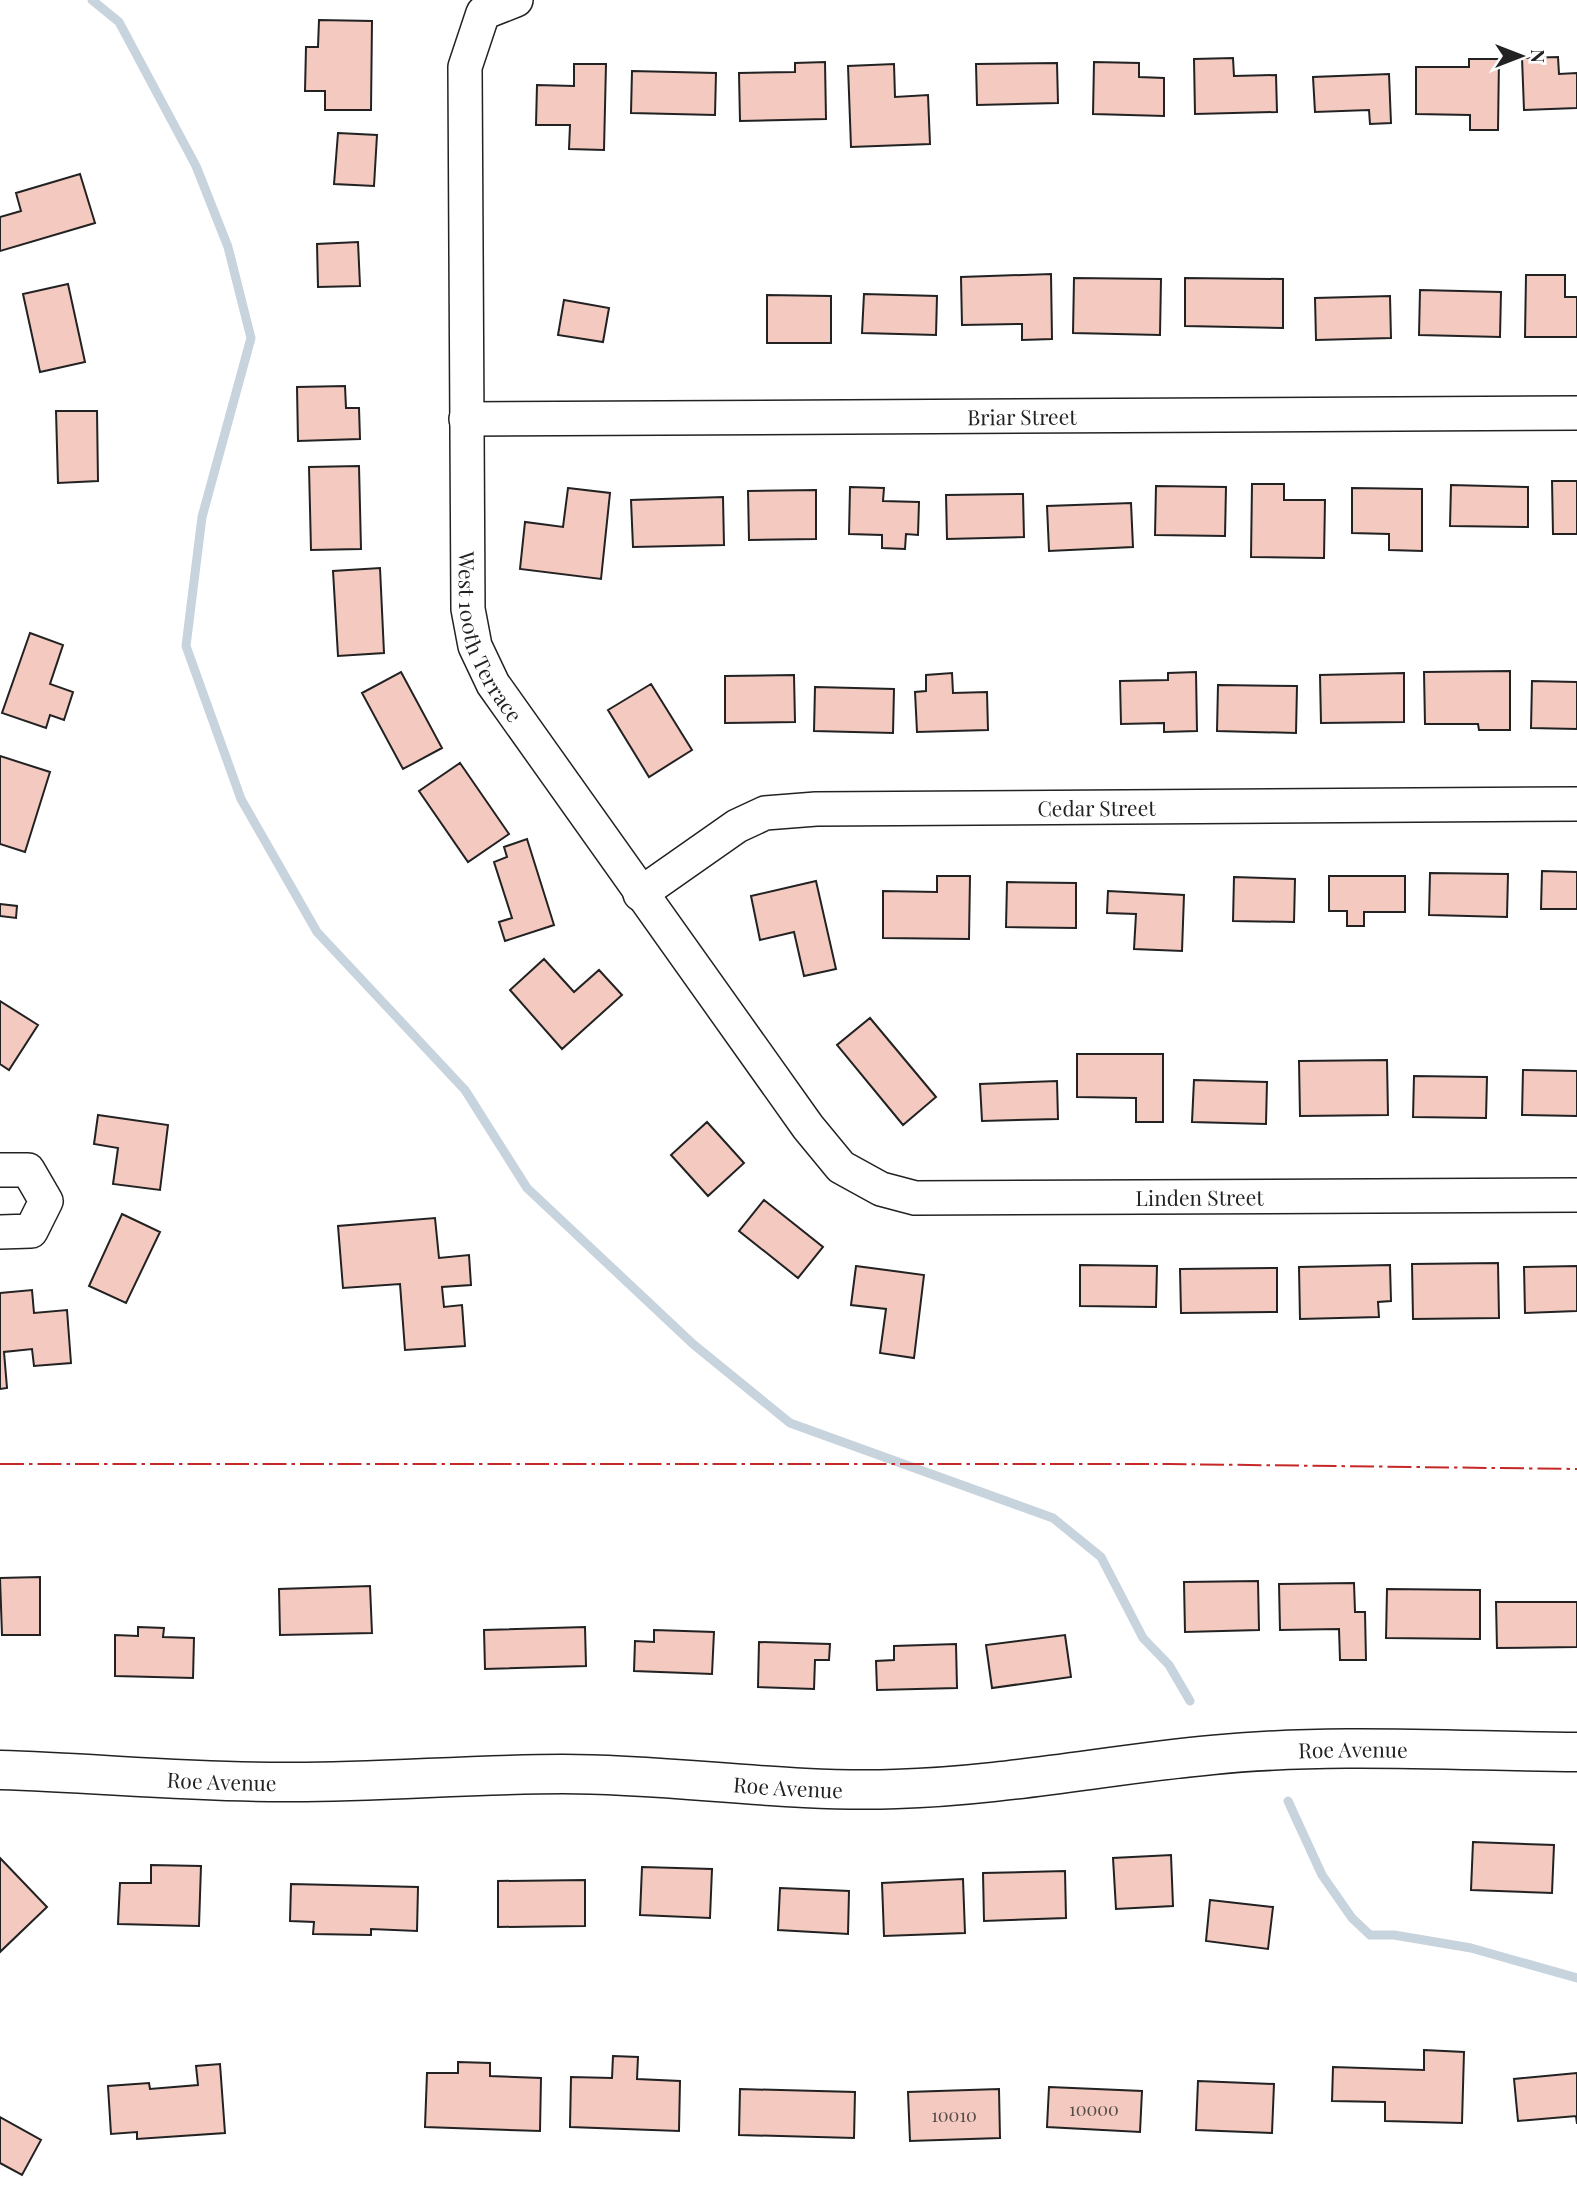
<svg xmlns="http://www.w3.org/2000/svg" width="1577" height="2188" viewBox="0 0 1577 2188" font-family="'Playfair Display',serif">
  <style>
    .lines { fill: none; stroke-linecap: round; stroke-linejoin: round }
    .stream { stroke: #c7d3dd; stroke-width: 9 }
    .building { fill: #f3c9c0; stroke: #222; stroke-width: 2 }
    .minor-casing { stroke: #222; stroke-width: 36 }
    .major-casing { stroke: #222; stroke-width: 41 }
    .minor { stroke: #fff; stroke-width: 33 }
    .major { stroke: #fff; stroke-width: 38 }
    .power { stroke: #c62828; stroke-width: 2; stroke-dasharray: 24 5 3.5 5; stroke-linecap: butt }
    .labels { text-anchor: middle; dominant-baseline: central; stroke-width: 5; stroke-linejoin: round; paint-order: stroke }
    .number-label { font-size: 18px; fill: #564c4a }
    .street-label { font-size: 21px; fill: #222; stroke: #fff }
  </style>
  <rect width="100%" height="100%" fill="#fff"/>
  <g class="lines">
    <path class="stream" d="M92,0L119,22L196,166L228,247L251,338L202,517L186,646L241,799L317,932L465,1090L527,1188L693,1344L790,1423L1053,1518L1101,1557L1143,1638L1169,1665L1190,1701
      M1288,1801L1322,1875L1352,1918L1370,1935H1394L1471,1948L1577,1978"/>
  </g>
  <path class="building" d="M319,20L372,21L371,110H325V91H305L306,47H318Z
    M1558,57L1559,74L1577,73V108L1524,110L1522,58Z
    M1233,58L1234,76L1276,75L1277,112L1195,114L1194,59Z
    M1469,59H1499L1498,130H1470V115L1416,114V67H1469Z
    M825,62L826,119L740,121L739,73L795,72V63Z
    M1094,62L1139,63V77L1164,78V116L1093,114Z
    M1057,63L1058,103L977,105L976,64Z
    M574,64H606L604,150L569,149L570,125H536L537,85L574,86Z
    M894,64L895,97L928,95L930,144L851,147L848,66Z
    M632,71L716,73L715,115L631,113Z
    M1389,74L1391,123L1370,124L1369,110L1315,112L1313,77Z
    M338,133L377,135L374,186L334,184Z
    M80,174L95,223L0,251V217L21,211L16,193Z
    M358,242L360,286L318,287L317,244Z
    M1051,274L1052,339L1022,340V324L962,325L961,277Z
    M1526,275H1565V297H1577V337H1525Z
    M1074,278L1161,279L1160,335L1073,333Z
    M1185,278L1283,279V328L1185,326Z
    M68,284L85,362L40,372L23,294Z
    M1420,290L1501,292L1500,337L1419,335Z
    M864,294L937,296L936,335L862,333Z
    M767,295L831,296V343H767Z
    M1390,296L1391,338L1316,340L1315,298Z
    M564,300L609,308L603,342L558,335Z
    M345,386L346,408H359L360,439L298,441L297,387Z
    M56,411H97L98,481L58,483Z
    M359,466L361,549L311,550L309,467Z
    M1552,481H1577V534H1553Z
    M1252,484H1284V500H1325L1324,558L1251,557Z
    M1451,485L1528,487V527L1450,526Z
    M1156,486L1226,487L1225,536L1155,535Z
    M850,487L884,488L883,501L919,502L918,535L906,534L905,549L882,548V535L849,534Z
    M568,488L610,493L601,579L520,569L525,522L563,527Z
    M1352,488L1422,489V551L1389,550V534L1352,533Z
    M816,490V539L749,540L748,491Z
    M1023,494L1024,537L947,539L946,495Z
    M723,497L724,545L633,547L631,500Z
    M1131,503L1133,547L1049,551L1047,506Z
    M380,568L384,653L338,656L333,571Z
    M30,633L63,645L50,684L73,692L64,720L50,715L46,728L2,713Z
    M1510,671V730H1479L1478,724H1425L1424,672Z
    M401,672L442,748L403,769L362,693Z
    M1196,672L1197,731L1164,732V723L1121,724L1120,681L1168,680V673Z
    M952,673L953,693L987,692L988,730L917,732L915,692L926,691V675Z
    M1404,673V722L1321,723L1320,675Z
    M794,675L795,722L725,723V676Z
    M1532,681L1577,682V729L1531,728Z
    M651,684L692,750L649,777L608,710Z
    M1218,685L1297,686L1296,733L1217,731Z
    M815,687L894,689L893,733L814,731Z
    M0,756L50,772L25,852L0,844Z
    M460,763L509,834L468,862L419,791Z
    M527,839L554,925L505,941L499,922L512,918L494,862L507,857L504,847Z
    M1542,871L1577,872V909H1541Z
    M1430,873L1508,874L1507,917L1429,915Z
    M937,876H970L969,939L883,938V891L937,892Z
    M1329,876H1405V912H1364V926H1347V911H1329Z
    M1234,877L1295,879L1294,922L1233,921Z
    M816,881L836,969L804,976L794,932L760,940L751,896Z
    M1007,882L1076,883V928L1006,927Z
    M1108,891L1184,895L1182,951L1134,949L1136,914L1107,913Z
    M0,904L17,906L16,918L0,916Z
    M544,959L574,992L599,970L622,995L562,1049L510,990Z
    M0,1001L38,1025L9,1070L0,1064Z
    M870,1018L936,1097L903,1125L837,1045Z
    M1077,1054H1163V1122H1136V1098L1077,1097Z
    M1387,1060L1388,1115L1300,1116L1299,1061Z
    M1523,1070L1577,1071V1116L1522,1115Z
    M1414,1076L1487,1077L1486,1118L1413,1117Z
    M1194,1080L1267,1082L1266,1124L1192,1122Z
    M1057,1081L1058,1119L982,1121L980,1084Z
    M98,1115L168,1125L160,1190L113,1184L118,1148L94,1144Z
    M707,1122L744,1163L708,1196L671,1155Z
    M764,1200L823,1247L798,1278L739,1231Z
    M122,1214L160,1232L126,1303L89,1286Z
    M435,1218L439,1258L469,1255L471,1285L442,1287L444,1307L462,1305L465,1346L405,1350L400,1284L343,1288L338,1226Z
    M1498,1263L1499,1318L1413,1319L1412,1264Z
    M1080,1265L1157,1266L1156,1307L1080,1306Z
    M1390,1265L1391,1301L1378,1302L1379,1317L1300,1319L1299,1267Z
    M856,1266L924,1275L914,1358L880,1353L886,1309L851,1305Z
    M1577,1266V1311L1525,1313L1524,1267Z
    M1277,1268V1312L1181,1313L1180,1269Z
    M32,1290L34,1313L67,1310L71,1363L34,1366L32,1349L4,1352L7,1388L0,1389V1293Z
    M40,1577V1635H2L0,1578Z
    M1258,1581L1259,1630L1185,1632L1184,1582Z
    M1354,1583L1355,1612H1365L1366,1660H1340L1339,1629L1280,1630L1279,1584Z
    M370,1586L372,1633L280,1635L279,1589Z
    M1387,1589L1480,1590V1639L1386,1638Z
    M1496,1602H1577V1647L1497,1648Z
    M138,1627L164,1628L163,1637L194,1638L193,1678L115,1676V1635L138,1636Z
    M585,1627L586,1666L485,1669L484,1630Z
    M654,1630L714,1632L712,1674L634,1671L635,1641L654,1642Z
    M1065,1635L1071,1677L992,1688L986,1645Z
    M759,1642L830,1644L829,1660H815L814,1689L758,1687Z
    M956,1644L957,1688L877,1690L876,1661L894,1660V1646Z
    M1473,1842L1554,1845L1552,1893L1471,1890Z
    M1171,1855L1173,1906L1116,1909L1113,1858Z
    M0,1858L47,1907L0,1952Z
    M151,1865L201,1866L199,1926L118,1924L120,1883H151Z
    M642,1867L712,1869L710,1918L640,1915Z
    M1065,1871L1066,1918L984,1921L983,1873Z
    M963,1879L965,1933L884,1936L882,1883Z
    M585,1880V1926L498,1927V1881Z
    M291,1884L418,1887L417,1931L371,1929V1935L313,1934L314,1922L290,1921Z
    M780,1888L849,1891L848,1934L778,1930Z
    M1210,1900L1273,1907L1268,1949L1206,1941Z
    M1424,2050L1464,2052L1462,2123L1385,2121V2102L1332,2101L1333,2067L1424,2070Z
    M613,2056L638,2057L637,2079L680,2081L679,2131L570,2127L571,2077L612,2078Z
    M458,2062L490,2063V2076L541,2078L540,2131L425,2127L427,2073H458Z
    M220,2064L225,2133L137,2139V2132L111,2134L108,2086L149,2083L150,2089L198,2085L196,2066Z
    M1577,2073V2124L1576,2116L1518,2121L1514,2079Z
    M1198,2081L1274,2084L1272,2133L1196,2130Z
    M1049,2087L1142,2091L1140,2132L1047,2127Z
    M740,2089L855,2092L854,2138L739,2135Z
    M999,2089L1000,2138L910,2141L908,2092Z
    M0,2117L41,2140L22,2175L0,2163Z"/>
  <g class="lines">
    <defs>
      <g id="minor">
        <path id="s1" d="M516,0L483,13L465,67L468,609L475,646L493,684L808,1127L841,1167L881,1189L915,1198L1577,1195"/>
        <path id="s2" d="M466,419L1577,413"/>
        <path id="s3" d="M640,894L737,826L765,813L816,809L1577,804"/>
        <path d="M0,1170H28L46,1201L31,1231L0,1232"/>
      </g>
      <g id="major">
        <path id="s4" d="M0,1770C98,1773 196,1783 294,1782C383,1782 473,1774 563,1774C674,1774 785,1793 896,1789C1003,1786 1106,1765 1212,1755C1333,1743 1456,1751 1577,1752"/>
      </g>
    </defs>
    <use href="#minor" class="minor-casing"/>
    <use href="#major" class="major-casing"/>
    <use href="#minor" class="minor"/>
    <use href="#major" class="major"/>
    <path class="power" d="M0,1464H1169L1577,1469"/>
  </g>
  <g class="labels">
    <g class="number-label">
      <text x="1094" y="2109">10000</text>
      <text x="954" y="2115">10010</text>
    </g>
    <g class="street-label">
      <text stroke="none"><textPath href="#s2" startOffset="556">Briar Street</textPath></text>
      <text stroke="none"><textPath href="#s1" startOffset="667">West 100th Terrace</textPath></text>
      <text stroke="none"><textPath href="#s3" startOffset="481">Cedar Street</textPath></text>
      <text stroke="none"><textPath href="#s1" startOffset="1675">Linden Street</textPath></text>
      <text stroke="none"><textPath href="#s4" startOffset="1356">Roe Avenue</textPath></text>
      <text stroke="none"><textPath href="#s4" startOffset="222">Roe Avenue</textPath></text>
      <text stroke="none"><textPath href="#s4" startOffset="789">Roe Avenue</textPath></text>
    </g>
  </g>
  <g transform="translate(1521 56) rotate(90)" stroke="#ffffff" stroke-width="5" paint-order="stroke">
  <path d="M0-5L12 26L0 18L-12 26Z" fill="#222222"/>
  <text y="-10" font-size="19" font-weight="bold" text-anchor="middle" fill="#222222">N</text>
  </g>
</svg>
